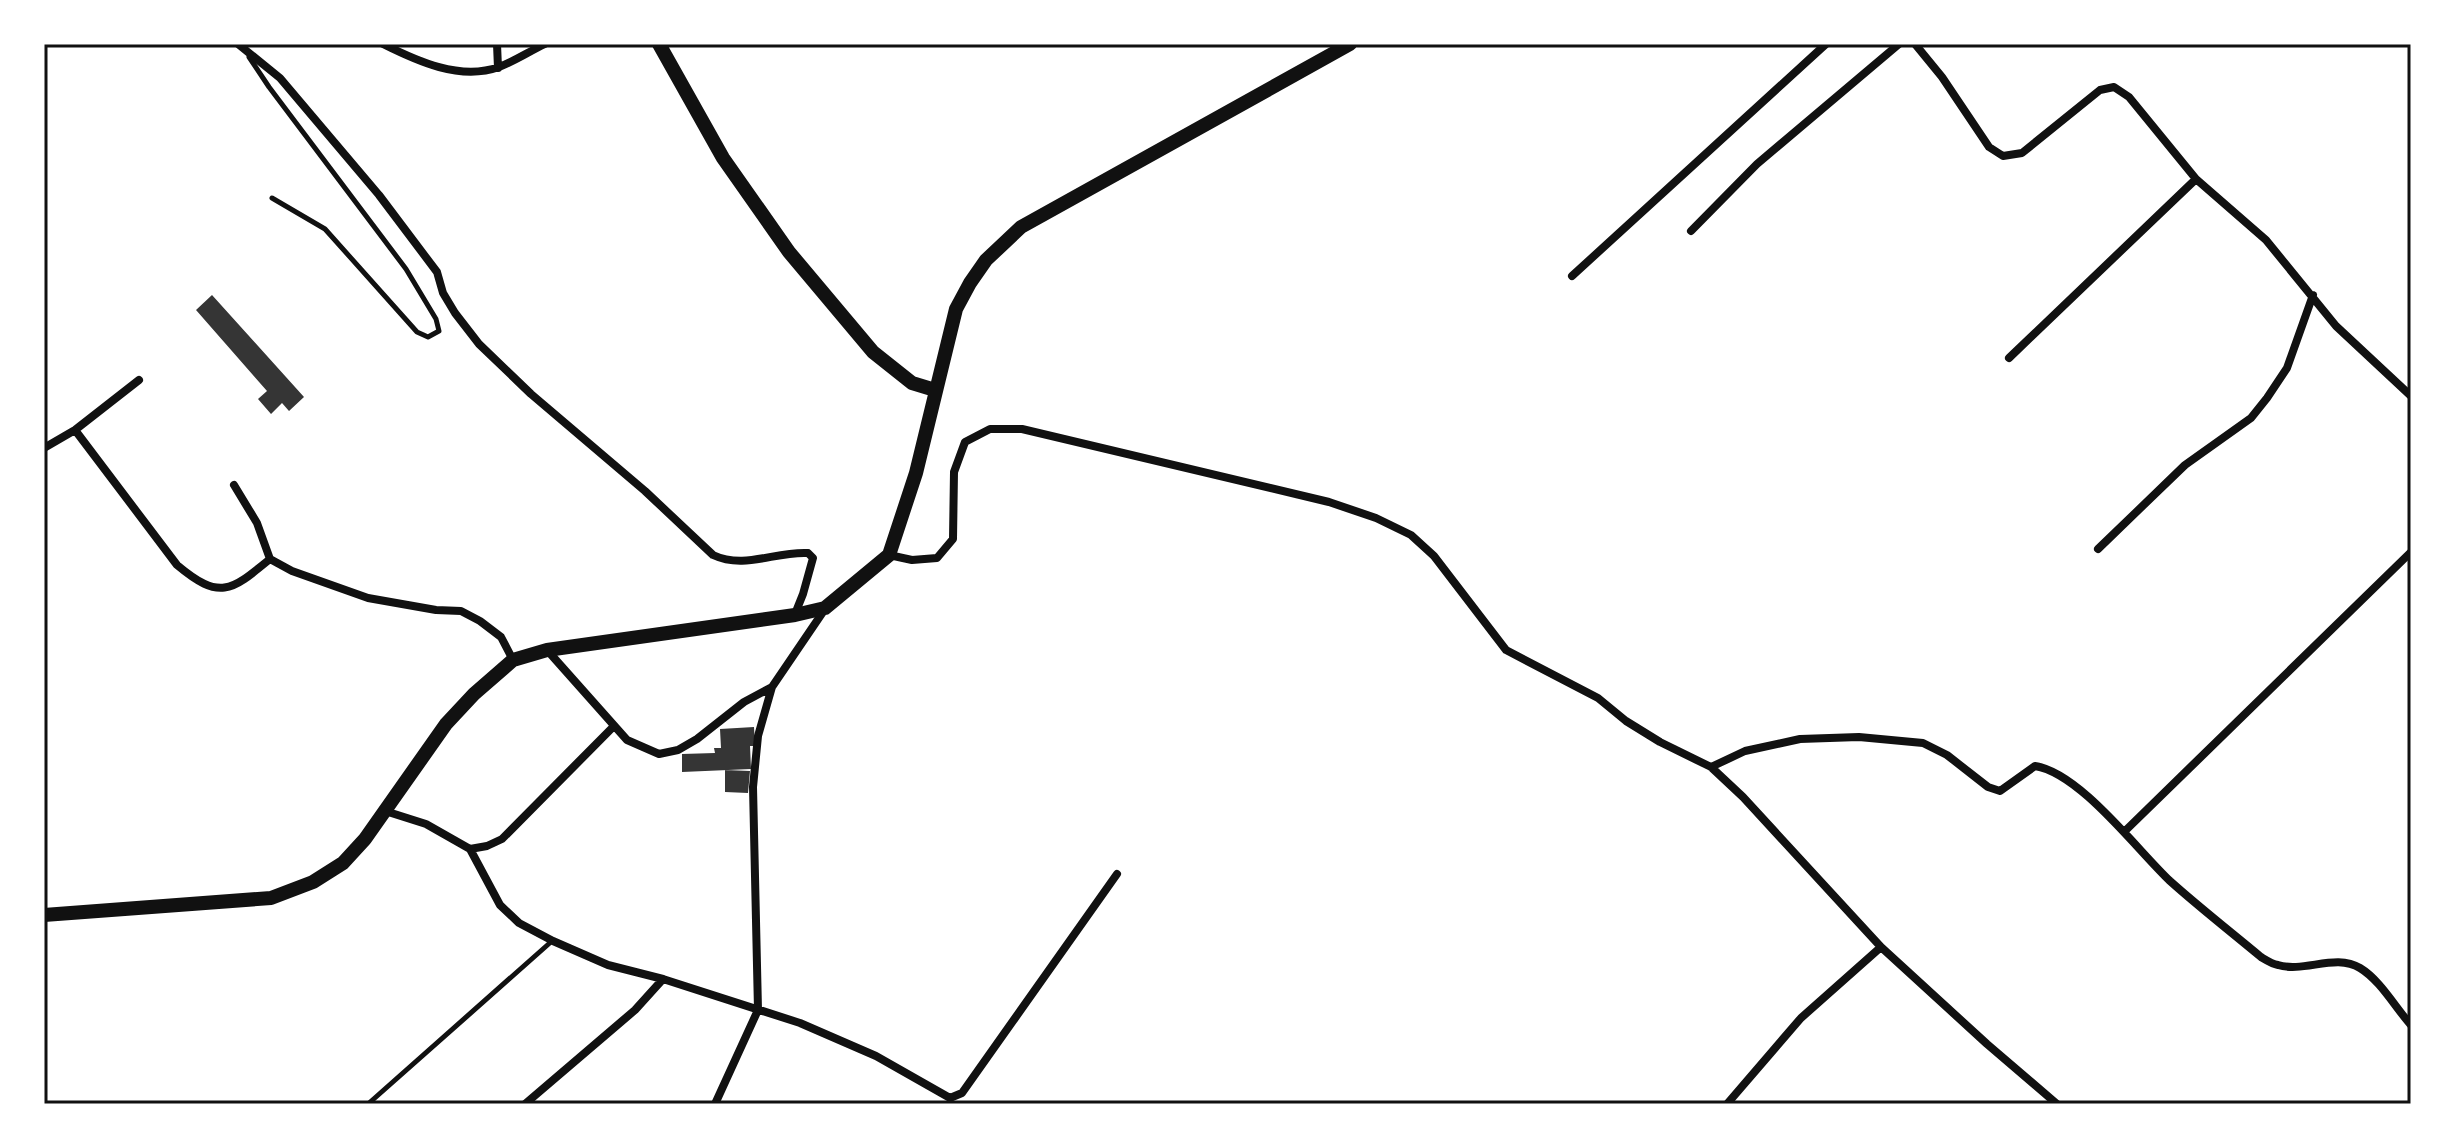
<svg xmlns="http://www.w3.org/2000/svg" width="2455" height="1148" viewBox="0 0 2455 1148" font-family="Jost,sans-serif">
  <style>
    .building { fill: #353535 }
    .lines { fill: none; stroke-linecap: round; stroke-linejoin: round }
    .service { stroke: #111; stroke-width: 5 }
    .minor { stroke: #111; stroke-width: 8 }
    .tertiary { stroke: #111; stroke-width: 14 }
    .neatline { fill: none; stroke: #111; stroke-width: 3 }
  </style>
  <rect width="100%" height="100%" fill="#fff"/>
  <path class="building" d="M212,295L304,397L289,411L282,403L271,414L258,399L267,391L196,310Z
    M754,727L755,746H750L751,769L682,772V754L715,753L714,748H721L720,729Z
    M725,770L750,771L748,793L725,792Z"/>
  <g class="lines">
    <path class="service" d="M249,57L269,87L406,269L436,319L439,331L428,337L417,332L325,229L272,198
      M368,1104L552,941"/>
    <path class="minor" d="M238,44L280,78L379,195L437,272L443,293L455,313L479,344L531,394L645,491L713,555C745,570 775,551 808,553L813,558L803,594L795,614
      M383,44C417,61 460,81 499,67C515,61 530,51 545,44
      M497,44L498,68
      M1915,44L1942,77L1989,147L2003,156L2022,153L2100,90L2114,87L2129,97L2196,179L2266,240L2336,326L2411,396
      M1691,231L1757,164L1899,44
      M1572,276L1826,44
      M2009,358L2196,179
      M75,430L177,565C220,601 231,591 270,559L292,571L368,598L436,610L461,611L480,621L501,637L513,660
      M44,448L75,430L139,380
      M234,485L257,523L270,559
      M2098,549L2185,465L2251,418L2267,398L2287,368L2313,295
      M889,555L912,560L937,558L953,539L954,472L965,442L990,429H1022L1329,502L1376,518L1411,535L1434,556L1506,650L1598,698L1626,721L1660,742L1711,767L1743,797L1881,947L1987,1044L2057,1104
      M547,650L627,740L659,754L678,750L697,739L744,702L772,687L825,609
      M1711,767L1745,751L1800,739L1859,737L1923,743L1947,755L1988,787L2000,791L2035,766C2080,773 2137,850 2170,881C2199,907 2231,932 2261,957C2266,960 2272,964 2278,965C2304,973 2336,953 2360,968C2380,980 2395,1007 2411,1025
      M385,811L426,824L470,849L500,905L519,923L553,941L608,965L663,979L800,1023L876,1056L950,1098L962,1093L1117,874
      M2125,831L2411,552
      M470,849L487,846L502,839L613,727
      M525,1104L635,1010L663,979
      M715,1104L758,1010L753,787L758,736L772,687
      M1727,1104L1801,1018L1881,947"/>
    <path class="tertiary" d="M659,44L723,158L789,252L873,352L912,383L935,390
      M44,915L271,898L313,882L343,863L365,839L446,724L474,694L513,660L547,650L795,615L825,608L889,555L916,473L956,309L970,283L986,260L1021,227L1350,44"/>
  </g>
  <rect width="2455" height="1148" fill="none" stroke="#ffffff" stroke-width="92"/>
  <rect x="46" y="46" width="2363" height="1056" class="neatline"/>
</svg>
